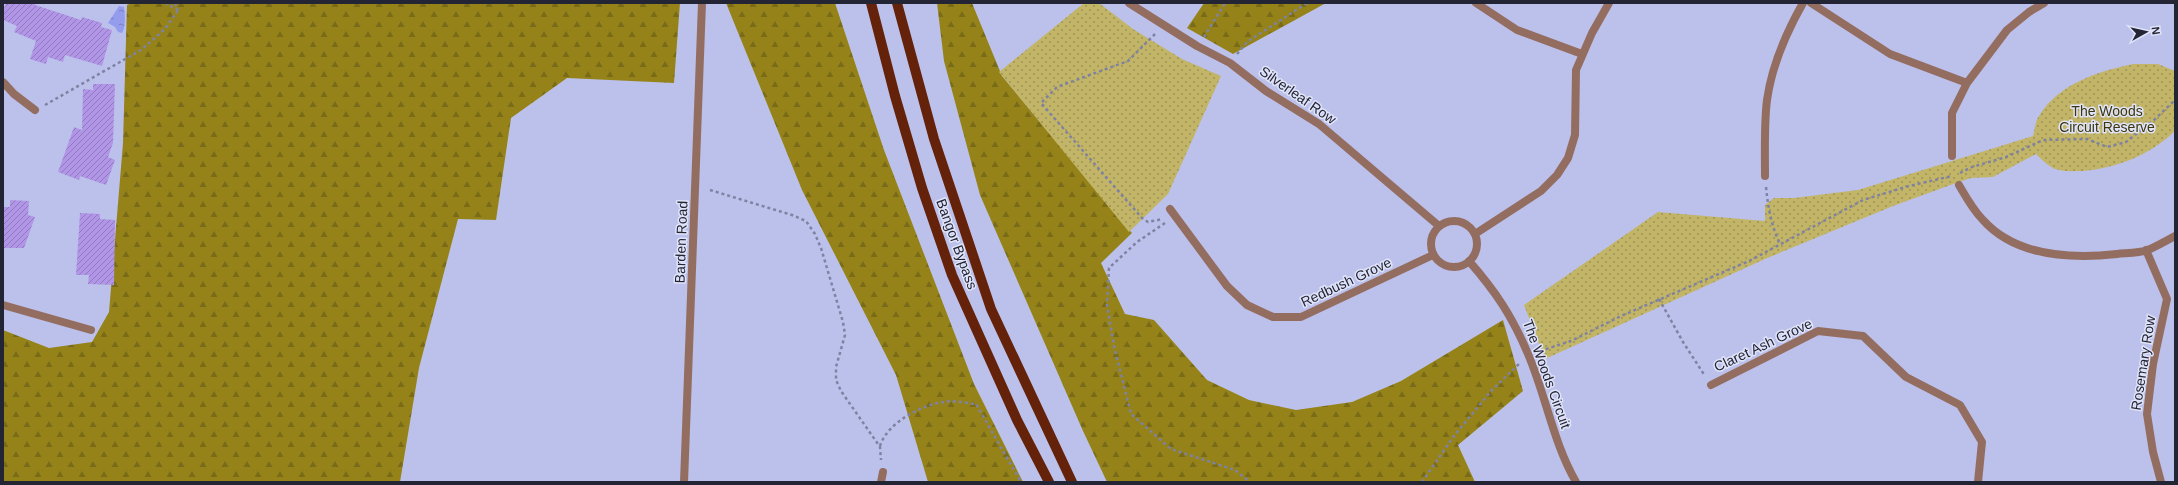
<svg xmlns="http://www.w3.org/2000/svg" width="2178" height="485" viewBox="0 0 2178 485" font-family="Helvetica,sans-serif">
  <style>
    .forest { fill: url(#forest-firs) }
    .park { fill: url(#park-dots) }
    .water { fill: url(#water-ripples) }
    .building { fill: url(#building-hatch) }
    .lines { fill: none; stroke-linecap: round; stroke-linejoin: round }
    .path { stroke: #7f82a2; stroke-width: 2.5; stroke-dasharray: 3 3; stroke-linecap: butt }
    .minor { stroke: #946d61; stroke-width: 8 }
    .primary { stroke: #64220a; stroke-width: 10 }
    .labels { text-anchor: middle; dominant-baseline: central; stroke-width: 3; stroke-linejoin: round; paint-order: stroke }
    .street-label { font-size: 14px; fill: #232434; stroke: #e0e4f9 }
    .park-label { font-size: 14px; fill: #3d350b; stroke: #e0e4f9 }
  </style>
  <defs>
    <pattern id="forest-firs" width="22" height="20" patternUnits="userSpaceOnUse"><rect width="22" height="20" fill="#958319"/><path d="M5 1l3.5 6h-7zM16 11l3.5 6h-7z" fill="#796b17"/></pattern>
    <pattern id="park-dots" width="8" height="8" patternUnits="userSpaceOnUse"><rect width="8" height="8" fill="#c3b567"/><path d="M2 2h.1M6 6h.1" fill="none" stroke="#9e9356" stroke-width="1.8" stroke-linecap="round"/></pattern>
    <pattern id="water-ripples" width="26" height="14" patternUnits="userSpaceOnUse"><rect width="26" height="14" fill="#949ced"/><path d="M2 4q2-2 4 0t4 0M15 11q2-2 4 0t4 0" fill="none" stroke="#787fc1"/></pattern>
    <pattern id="building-hatch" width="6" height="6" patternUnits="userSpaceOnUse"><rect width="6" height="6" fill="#b196e7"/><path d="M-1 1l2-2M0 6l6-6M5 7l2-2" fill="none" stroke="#907abc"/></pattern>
  </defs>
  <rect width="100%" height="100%" fill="#bcc1eb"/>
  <path class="forest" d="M132,3H680L674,83L567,78L511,118L496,220L458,219L419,368L400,482H3V330L49,348L92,342L109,312L123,143L127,5Z
    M726,3H835L884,150L974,384L1023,482H928L896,375L802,190Z
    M937,3H972L1002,76L1132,233L1101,263L1125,314L1154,320L1207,380L1249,400L1296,410L1352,402L1401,381L1503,320L1523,391L1458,445L1475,482H1107L1083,431L980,195L944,61Z
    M1204,3H1326L1233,54L1187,28Z"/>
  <path class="park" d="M1084,3H1099L1133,29L1182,59L1221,76L1168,194L1129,232L999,72Z
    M2133,64H2158L2175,71V131C2150,155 2117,168 2083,171C2074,171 2064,172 2055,169C2048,166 2041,159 2036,154L1993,177L1971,178L1956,183L1893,206L1765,259L1545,359L1524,305L1658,212L1765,221V205L1774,198H1794L1858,190L2033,136C2035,130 2035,121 2039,116C2058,84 2099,71 2133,64Z"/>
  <path class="water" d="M119,6L124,7C125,14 126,27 122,33L118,32L115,27L108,23Z"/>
  <path class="building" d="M6,3H36L35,5L81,20L82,17L102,23L101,27L112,30L102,66L65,55L63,62L48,57L46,64L30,59L36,41L14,32L17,26L3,20V11Z
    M93,84H115L113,143L108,157L115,160L106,185L80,176L79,180L58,172L74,127L82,130L83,89L93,90Z
    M10,200L29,201L28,215L35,217L24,248H3V207H10Z
    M80,213L100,214V219L115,220L114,285L88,284L89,275H76Z"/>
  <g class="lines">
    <path class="path" d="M165,3L178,10
      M175,3L178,10
      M1155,34L1128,61L1057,87L1041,103L1142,218L1148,222L1163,219
      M1204,37L1225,3
      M1237,54L1247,42L1307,3
      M45,105L141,50L165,29L178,10
      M1960,173L1972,167L2006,157L2043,140L2087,139L2107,147L2126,142L2153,121L2175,100
      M1766,187C1768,207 1771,225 1780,244
      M710,190L792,215L806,221L815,234L821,248L843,322L845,335L836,367V380L841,391L880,447L881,460
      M1165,223L1137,242L1109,268L1107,305L1114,346L1131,414L1171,449L1235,470L1250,482
      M1659,299L1683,342L1705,376
      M1540,351L1571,341L1621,316L1749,261L1863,200L1909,186L1952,176
      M880,446C887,423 921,405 944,402C954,400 966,403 976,404L1021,482
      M1422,482L1454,436L1491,391L1519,364"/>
    <path class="minor" d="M1129,3L1197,46L1230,63L1266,91L1319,124L1439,226
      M1476,3L1517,30L1582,54
      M1811,3L1890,54L1967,83
      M3,82L14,94L35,110
      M1952,156V113L1967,83L2007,30L2029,12L2044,3
      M1765,176C1765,151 1764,124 1767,100C1772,64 1786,33 1803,3
      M1959,185C1966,197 1973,210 1983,220C2016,257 2071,259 2117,254C2127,253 2139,253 2148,250C2157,246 2166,241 2175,236
      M1170,209L1227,286L1247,305L1273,317H1301L1433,255
      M1431 244a23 23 0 1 1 46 0a23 23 0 1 1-46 0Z
      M1475,234L1541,191L1557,175L1568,158L1575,135L1576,70L1592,33L1609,3
      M2146,250L2167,299L2153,364L2147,414L2153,452L2161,482
      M1469,261C1496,292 1512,316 1528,354C1546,396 1553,442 1576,482
      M3,305L91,330
      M1711,385L1818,331L1863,336L1906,377L1960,405L1982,442L1978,482
      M684,482L702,3
      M881,482L883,472"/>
    <path class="primary" d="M871,3L895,96L922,188L952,275L1017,420L1049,482
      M897,3L934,139L991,309L1072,482"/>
  </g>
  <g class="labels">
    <g class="street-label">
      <text transform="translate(1298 95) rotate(35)">Silverleaf Row</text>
      <text transform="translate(681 242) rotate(-88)">Barden Road</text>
      <text transform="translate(957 244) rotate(70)">Bangor Bypass</text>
      <text transform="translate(1346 282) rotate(-25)">Redbush Grove</text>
      <text transform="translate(1763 345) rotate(-25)">Claret Ash Grove</text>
      <text transform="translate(2143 363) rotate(-81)">Rosemary Row</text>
      <text transform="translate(1547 374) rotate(70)">The Woods Circuit</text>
    </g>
    <g class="park-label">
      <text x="2107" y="111">The Woods<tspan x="2107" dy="16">Circuit Reserve</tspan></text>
    </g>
  </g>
  <rect width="2178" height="485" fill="none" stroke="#232434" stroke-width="8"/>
  <g transform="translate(2146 32) rotate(82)" stroke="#e0e4f9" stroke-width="3" paint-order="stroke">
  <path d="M0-3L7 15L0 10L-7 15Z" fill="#232434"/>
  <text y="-6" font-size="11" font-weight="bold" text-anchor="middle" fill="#232434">N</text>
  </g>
</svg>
